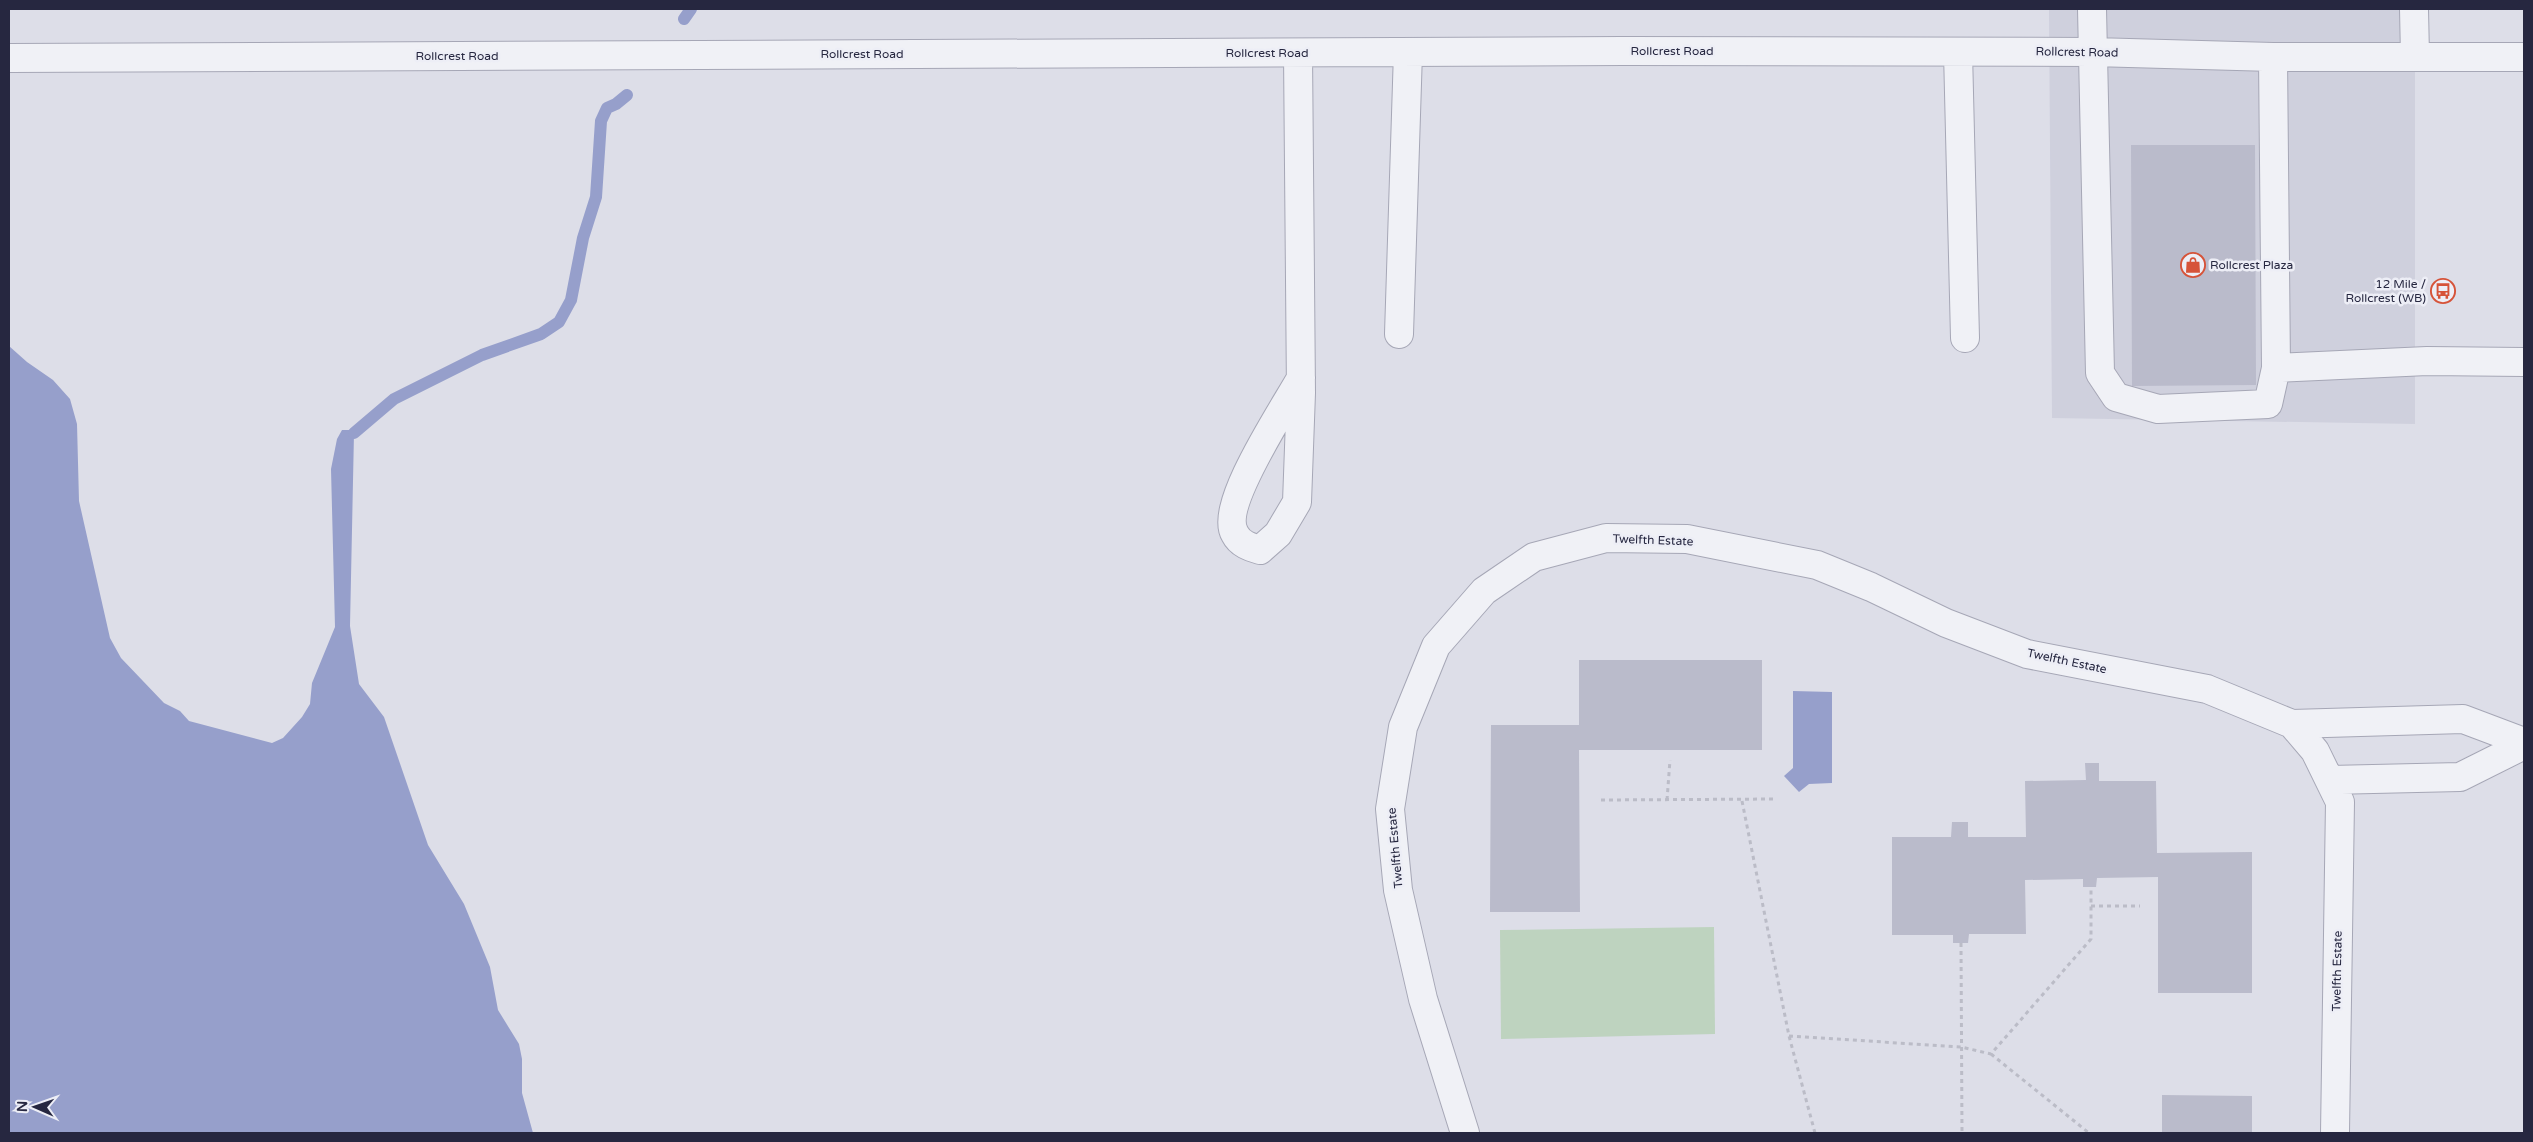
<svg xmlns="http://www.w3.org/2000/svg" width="2533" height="1142" viewBox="0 0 2533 1142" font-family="'Varela Round',sans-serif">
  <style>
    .built { fill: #cfd0dd }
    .green { fill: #bed3bf }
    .water { fill: #969fcb }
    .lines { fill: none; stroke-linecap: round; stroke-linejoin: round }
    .stream { stroke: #969fcb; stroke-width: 12 }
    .building { fill: #babbcb }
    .minor-casing { stroke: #a6a7b6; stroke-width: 30 }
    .path { stroke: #bbbcc7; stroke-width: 3; stroke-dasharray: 4 4; stroke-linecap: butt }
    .minor { stroke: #f0f1f6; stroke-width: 28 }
    .labels { text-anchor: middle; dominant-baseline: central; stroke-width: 5; stroke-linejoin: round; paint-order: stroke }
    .street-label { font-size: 12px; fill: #262740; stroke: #edeef6 }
    .poi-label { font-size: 12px; fill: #262740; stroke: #edeef6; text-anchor: start }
  </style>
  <rect width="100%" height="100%" fill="#dddee8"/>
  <path class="built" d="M2049,9H2415V424L2052,418Z"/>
  <path class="green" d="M1714,927L1715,1034L1501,1039L1500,930Z"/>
  <path class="water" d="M9,346L27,362L53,380L70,399L77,424L79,501L110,638L121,658L164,703L180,711L189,721L272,743L283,738L302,717L310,704L312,683L335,627L331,469L337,439L342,430H350L354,433L350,626L359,684L384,717L428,845L464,904L490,967L498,1010L519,1044L522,1059V1093L533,1133H9Z
    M1793,691L1832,692V783L1809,784L1799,792L1784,776L1793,768Z"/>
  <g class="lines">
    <path class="stream" d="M684,19L691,9
      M354,433L394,399L482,355L541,334L559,322L571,300L583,238L596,197L601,121L607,108L616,104L627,95"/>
  </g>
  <path class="building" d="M2131,145H2255L2256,385L2132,386Z
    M1579,660H1762V750H1579L1580,912H1490L1491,725H1579Z
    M2085,763H2099V781H2156L2157,853L2252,852V993H2158V877L2097,878L2096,887H2083V879L2025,880L2026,934H1969L1968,943H1953V935H1892V837H1951L1952,822H1968V837H2026L2025,781L2086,780Z
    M2162,1095L2252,1096V1133H2162Z"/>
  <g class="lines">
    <defs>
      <path id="minor" d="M2092,9L2100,373L2116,397L2158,409L2268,404L2276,368L2273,57
        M2414,9L2415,56
        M1958,52L1965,338
        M1298,53L1301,393L1297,502L1278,534L1260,550C1250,547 1240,544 1235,534C1218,506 1285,407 1301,378
        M9,58L1623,51L2093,52L2273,57H2524
        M1399,334L1408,52
        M2276,368L2427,361L2524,362
        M2292,724L2463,719L2524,742
        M2330,780L2460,777L2524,745
        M1465,1133L1423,999L1398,890L1390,809L1403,727L1436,646L1484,591L1534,557L1606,538L1687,539L1817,565L1871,587L1946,623L2027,654L2207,689L2292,724L2315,751L2340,802L2335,1133"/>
    </defs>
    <use href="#minor" class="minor-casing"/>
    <path class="path" d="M1601,800L1776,799
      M1667,800L1670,760
      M1742,801L1789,1036L1815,1133
      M2091,906H2140
      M1961,943L1962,1133
      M1789,1036L1961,1047L1991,1054L2091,939V887
      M1991,1054L2089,1133"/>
    <use href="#minor" class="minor"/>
  </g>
  <defs>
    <symbol id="shop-ring" viewBox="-11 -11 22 22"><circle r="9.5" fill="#edeef6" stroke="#d65339" stroke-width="1.5"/><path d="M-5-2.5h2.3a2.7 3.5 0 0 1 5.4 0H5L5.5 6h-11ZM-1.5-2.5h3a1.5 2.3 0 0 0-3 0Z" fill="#d65339"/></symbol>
    <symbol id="bus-ring" viewBox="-11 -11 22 22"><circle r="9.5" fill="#edeef6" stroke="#d65339" stroke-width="1.5"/><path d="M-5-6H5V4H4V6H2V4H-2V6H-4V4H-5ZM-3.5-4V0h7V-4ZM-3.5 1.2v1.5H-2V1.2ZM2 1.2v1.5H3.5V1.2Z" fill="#d65339"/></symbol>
  </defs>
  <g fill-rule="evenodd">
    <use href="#shop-ring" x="2179" y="251" width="28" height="28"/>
    <use href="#bus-ring" x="2429" y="277" width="28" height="28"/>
  </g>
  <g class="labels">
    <g class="street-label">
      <text x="1672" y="51">Rollcrest Road</text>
      <text transform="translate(2077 52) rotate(1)">Rollcrest Road</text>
      <text x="1267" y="53">Rollcrest Road</text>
      <text x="862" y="54">Rollcrest Road</text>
      <text x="457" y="56">Rollcrest Road</text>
      <text transform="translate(1653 540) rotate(2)">Twelfth Estate</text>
      <text transform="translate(2067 661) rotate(12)">Twelfth Estate</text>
      <text transform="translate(1395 848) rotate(-95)">Twelfth Estate</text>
      <text transform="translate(2337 971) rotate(-89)">Twelfth Estate</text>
    </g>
    <g class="poi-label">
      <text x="2210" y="265">Rollcrest Plaza</text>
      <text x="2426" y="284" text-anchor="end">12 Mile /<tspan x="2426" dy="14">Rollcrest (WB)</tspan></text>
    </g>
  </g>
  <rect width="2533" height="1142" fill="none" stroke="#262740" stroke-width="20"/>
  <g transform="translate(35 1107) rotate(272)" stroke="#edeef6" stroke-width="4" paint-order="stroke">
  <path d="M0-4L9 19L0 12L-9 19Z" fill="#262740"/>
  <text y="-8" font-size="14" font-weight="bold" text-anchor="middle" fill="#262740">N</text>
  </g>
</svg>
